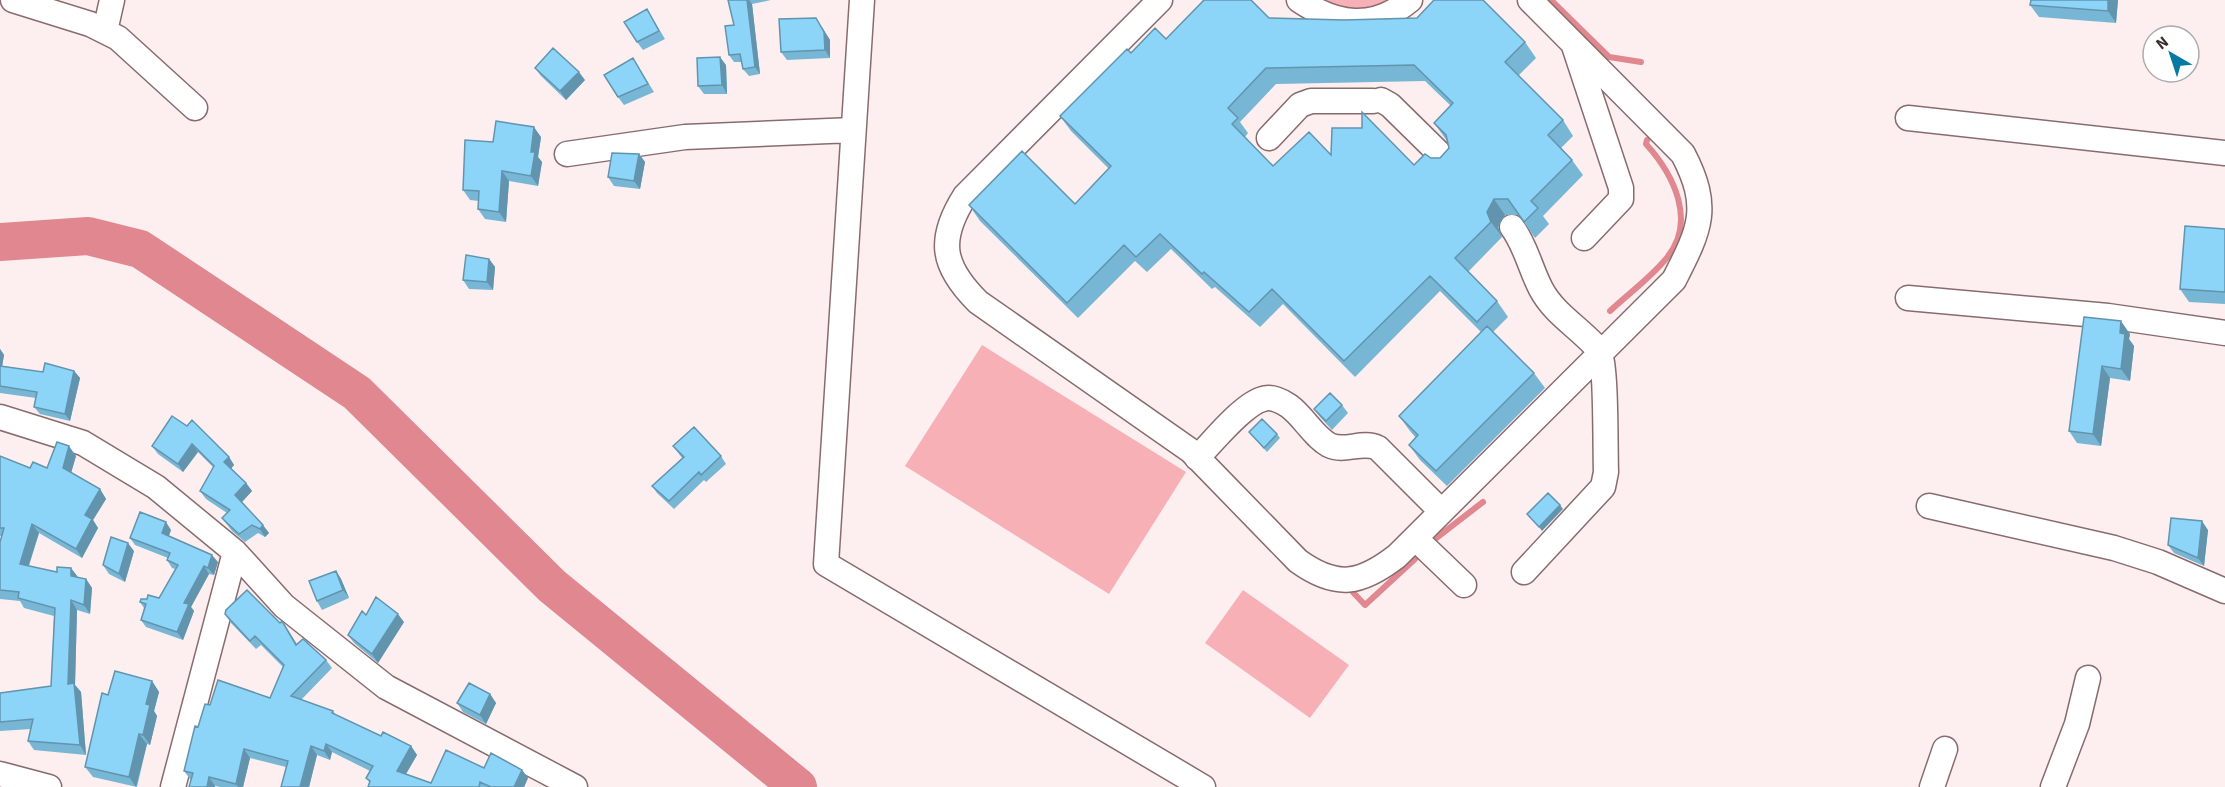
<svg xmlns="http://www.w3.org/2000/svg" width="2225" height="787" viewBox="0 0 2225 787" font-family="'Source Sans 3',sans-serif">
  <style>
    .green { fill: #f7b0b6 }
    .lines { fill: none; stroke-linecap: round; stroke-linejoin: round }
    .stream { stroke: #e08790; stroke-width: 6 }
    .river { stroke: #e08790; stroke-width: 38 }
    .minor-casing { stroke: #886c6d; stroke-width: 27 }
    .minor { stroke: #fff; stroke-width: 24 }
    .wall { fill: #78b6d5; fill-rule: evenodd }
    .shaded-wall { fill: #6294ae }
    .building { fill: #8cd4f8; stroke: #6294ae; stroke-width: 1.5; fill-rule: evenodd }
  </style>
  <rect width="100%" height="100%" fill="#fdeff0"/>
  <path class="green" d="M1308,0H1400L1387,8L1329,10Z
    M982,345L1186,472L1109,594L905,466Z
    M1243,590L1349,665L1310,718L1205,643Z"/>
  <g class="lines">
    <path class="stream" d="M1551,0L1609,57L1641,62
      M1610,311C1628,294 1649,279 1665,260C1698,223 1674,175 1646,144L1647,140
      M1435,539L1483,502
      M1348,587L1365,605L1415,559"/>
    <path class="river" d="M0,242L88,236L140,249L357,393L552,586L798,787"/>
    <defs>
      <path id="minor" d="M13,0L90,24L118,38L195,108
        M862,0L826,564L1203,787
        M1160,0L965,196C937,240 942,266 978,302L1191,451L1298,561C1337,589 1361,584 1397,556L1674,280C1700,229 1711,208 1683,154L1530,0
        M1299,0C1336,25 1373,31 1410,0
        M105,31L112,0
        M1574,46L1621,188V199L1584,238
        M1381,100L1390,105L1446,160
        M1908,118L2225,153
        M1269,138L1300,105L1311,101H1373
        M567,154L685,137L853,130
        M1512,227C1526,246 1530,268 1541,289C1554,314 1580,328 1598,349C1607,359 1605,452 1606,472L1603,487L1524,572
        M1908,298L2108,316L2225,333
        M0,417L83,443L156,487L235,552L284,606L386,687L575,787
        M1197,458C1212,443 1243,404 1263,399C1271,396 1282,401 1289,406C1304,417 1313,436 1329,445C1345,453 1362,440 1378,448L1441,511
        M1929,506L2114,548L2158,562L2225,591
        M1415,538L1464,585
        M0,774L49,787
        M173,787L235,552
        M1932,787L1945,749
        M2053,787L2077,724L2088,678"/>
    </defs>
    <use href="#minor" class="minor-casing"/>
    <use href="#minor" class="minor"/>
  </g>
  <path class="wall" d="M728,0H771L752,4L760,74L749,76L743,69L742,62H734L729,55L734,25Z
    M2031,0H2118L2116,23L2039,17L2030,5Z
    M647,9L665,39L643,50L637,42Z
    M1269,18L1525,42L1536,58L1518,76L1563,120L1573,136L1561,148L1572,160L1583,175L1543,216L1549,224L1535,238L1519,215H1505L1498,227L1502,237L1468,272L1497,301L1508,317L1493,332L1534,373L1545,388L1447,486L1420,460L1409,445L1416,438L1410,431L1399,416L1481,332L1440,291L1355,377L1283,304L1260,327L1215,287L1212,289L1171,249L1147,272L1135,261L1078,318L980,221L969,205L1075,204L1109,169L1071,131L1060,116L1131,53L1166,39ZM1425,81L1451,106L1434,123L1447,141L1449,148L1440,158H1431L1414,165L1331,155L1273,166L1245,137L1248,133L1240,122L1276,84Z
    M822,27L830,40V58L787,60L781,52Z
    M633,58L654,92L624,105L618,97Z
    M726,65L727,94H704L698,86Z
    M535,68L585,80L566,100L541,76Z
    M541,137L538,157L542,162L538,186L509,181L506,222L485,219L478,209L479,201L470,200L463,190L493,142Z
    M639,154L645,162L640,189L614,186L608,177Z
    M2225,229V304L2189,302L2180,289Z
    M489,259L495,267L493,290L469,289L463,280Z
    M2084,317L2130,334L2129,339L2134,346L2130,381L2110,378L2101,446L2077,443L2069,431Z
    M0,349L4,355L2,366L43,372L74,371L80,378L70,421L40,414L34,407L36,398L0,393Z
    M1342,405L1348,413L1332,430L1320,417L1314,409Z
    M172,416L229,457L234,465L231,468L246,483L252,491L242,502L269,533L265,537L258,533L245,542L232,531L222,518L227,513L206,499L200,491L213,467L198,452L183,472L158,454L152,446Z
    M1249,432L1277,434L1280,438L1267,452Z
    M673,446L721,456L726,464L706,482L704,480L674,509L657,493L652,486L682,458Z
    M0,456L30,468H47L76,456L71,472L100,489L106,499L93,520L98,528L82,558L39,533L29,566L86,579L92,588L90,614L77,610L75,685L81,692L86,755L34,750L28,741L31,729L0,731V693L51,686L54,616L24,608L20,601L0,599V542L2,536H0Z
    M171,530L169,536L218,562L214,575L209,574L191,607L194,611L183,640L146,627L141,620L144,608L140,602L159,598L175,569L172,568L167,560L168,558L135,545L130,538Z
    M2208,530L2204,566L2174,553L2168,545Z
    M134,551L125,582L109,574L103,565Z
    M336,571L341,579L349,598L322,610L317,601Z
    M225,614L280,623L288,630L297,644L326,660L332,668L301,700L333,711L336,715L381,736L411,746L417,755L406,774L431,783L484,768L522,770L528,778L524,787H368L370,783L366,778L370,771L332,752L330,760L317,755L309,787H281L286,767L250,758L243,787H220L215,786V787H189L191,780L190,779L184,771L198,727L210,705L270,698L283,667L261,645L256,649L231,623Z
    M404,622L378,663L354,643L348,635Z
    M152,681L159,692L154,711L157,716L150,745L147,744L137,787L93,777L85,767L108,695Z
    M490,694L496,703L486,724L463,712L457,703Z"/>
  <path class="shaded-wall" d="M747,0H749L752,4L760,74L755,67Z
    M2108,0H2118L2116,23L2108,11Z
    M816,18L830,40V58L825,50Z
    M720,57L726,65L727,94L722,85Z
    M579,72L585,80L566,100L560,91Z
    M534,127L541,137L538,157L542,162L538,186L531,176V152Z
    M639,154L645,162L640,189L634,181Z
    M502,171L509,181L506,222L499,212Z
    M1494,199L1505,215L1498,227L1502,237L1491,222L1487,212Z
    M489,259L495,267L493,290L487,282Z
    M2121,321L2130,334L2129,339L2134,346L2130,381L2121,369L2120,333Z
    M0,349L4,355L1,373L0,372Z
    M2102,366L2110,378L2101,446L2093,434Z
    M74,371L80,378L70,421L65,414Z
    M192,444L198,452L183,472L178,464Z
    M69,446L76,456L70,477L63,468Z
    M229,457L234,465L230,470L224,462Z
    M246,483L252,491L241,503L235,495Z
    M100,489L106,499L93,520L98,528L82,558L76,549L85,515Z
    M1560,505L1563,509L1542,531L1539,527Z
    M2202,521L2208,530L2204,566L2198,558Z
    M166,522L171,530L167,540L162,533Z
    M32,524L39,533L26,573L20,564Z
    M263,525L269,533L265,537L260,529Z
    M128,543L134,551L125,582L119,574Z
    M212,555L218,562L214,575L208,568Z
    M204,566L209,574L191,607L194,611L183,640L177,632L184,603Z
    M71,568L78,577L71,576Z
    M336,571L341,579L349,598L343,590Z
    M86,579L92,588L90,614L84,605Z
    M71,600L77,610L75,685L81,692L86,755L80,745L68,684Z
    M398,614L404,622L378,663L372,654Z
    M152,681L159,692L154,711L157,716L150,745L143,735L146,704Z
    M490,694L496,703L486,724L480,715Z
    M139,734L147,744L136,787L129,777Z
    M326,744L332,752L330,760L324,751Z
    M311,746L317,755L309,787H300Z
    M411,746L417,755L403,779L397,771Z
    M244,749L250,758L243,787H238L236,784Z
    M522,770L528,778L524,787H514Z
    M209,777L215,786V787H207Z"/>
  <path class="building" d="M728,0H747L755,67L743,69L740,54L729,55L725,26L734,25Z
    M1204,0H1251L1269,18L1344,20L1417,18L1434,0H1483L1525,42L1505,62L1563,120L1548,135L1572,160L1531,201L1538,208L1524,222L1508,199H1494L1487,212L1491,222L1455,258L1497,301L1477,322L1430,276L1344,361L1272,289L1249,312L1204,272L1202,274L1160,234L1136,257L1124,245L1067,303L969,205L1022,151L1075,204L1111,166L1060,116L1127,49L1131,53L1155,28L1166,39ZM1414,65L1453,103L1434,123L1446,135L1449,148L1440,158H1431L1425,154L1414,165L1362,112V128H1332L1331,155L1309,132L1273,166L1232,124L1238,118L1228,108L1266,68Z
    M2031,0H2108V11L2030,5Z
    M647,9L659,31L637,42L624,22Z
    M816,18L824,32L825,50L781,52L779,19Z
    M553,48L579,72L560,91L535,68Z
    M720,57L722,85L698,86L697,58Z
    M633,58L648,84L618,97L604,75Z
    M496,121L534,127L531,152H535L531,176L502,171L499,212L478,209L479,191L463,190L465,140L493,142Z
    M612,153L639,154L634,181L608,177Z
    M2185,226L2225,229V292L2180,289Z
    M466,255L489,259L487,282L463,280Z
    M2084,317L2121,321L2120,333L2125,334L2121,369L2102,366L2093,434L2069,431Z
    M1487,326L1534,373L1436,471L1409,445L1418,435L1399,416Z
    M45,363L74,371L65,414L34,407L37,392L0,386V366L43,372Z
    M1330,393L1342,405L1326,421L1314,409Z
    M172,416L187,426L192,420L229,457L224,462L246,483L235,495L263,525L260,529L252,525L239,534L227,523L222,518L230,510L200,491L214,466L192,444L178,464L152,446Z
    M1262,419L1277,434L1264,448L1249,432Z
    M694,427L721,456L701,475L699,472L669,501L652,486L684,457L673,446Z
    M57,442L69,446L63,468L100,489L85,515L92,519L76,549L32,524L20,564L57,572V567L71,568V576L86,579L84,605L71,600L68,684L74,683L80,745L28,741L33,719L0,722V693L51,686L55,608L18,598L19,592L0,590V542L4,528H0V456L30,468L33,462L47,468Z
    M1548,493L1560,505L1539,527L1527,514Z
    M140,512L166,522L162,533L212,555L208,568L204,566L184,603L189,604L177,632L141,620L146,604L140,602L141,599H147L148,595L159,598L178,565L167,560L170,553L130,538Z
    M2171,518L2202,521L2198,558L2168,545Z
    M111,537L128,543L119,574L103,565Z
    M336,571L343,590L317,601L309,581Z
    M247,590L280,623L282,621L296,645L303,639L326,660L291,696L333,711L332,713L381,736L383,732L411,746L397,771L431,783L446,750L484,768L491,753L522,770L514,787H491L480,782L479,787H368L370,781L366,778L373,766L326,744L324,751L311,746L300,787H281L288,761L244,749L236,784L209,777L207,787H189L193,773L184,771L195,726L198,727L205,704L210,705L218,680L270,698L284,665L255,636L250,641L225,614L226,610Z
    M376,597L398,614L372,654L348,635L362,611L366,615Z
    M115,671L152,681L146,704L150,705L143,735L139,734L129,777L85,767L102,693L108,695Z
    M469,683L490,694L480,715L457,703Z"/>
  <g transform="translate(2171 54) rotate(321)"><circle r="28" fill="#ffffff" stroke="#b0abab" stroke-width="1.5"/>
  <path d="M0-4.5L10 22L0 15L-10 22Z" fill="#067aa3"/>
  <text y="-9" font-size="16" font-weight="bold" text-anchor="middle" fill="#3a2e2e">N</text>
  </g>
</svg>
